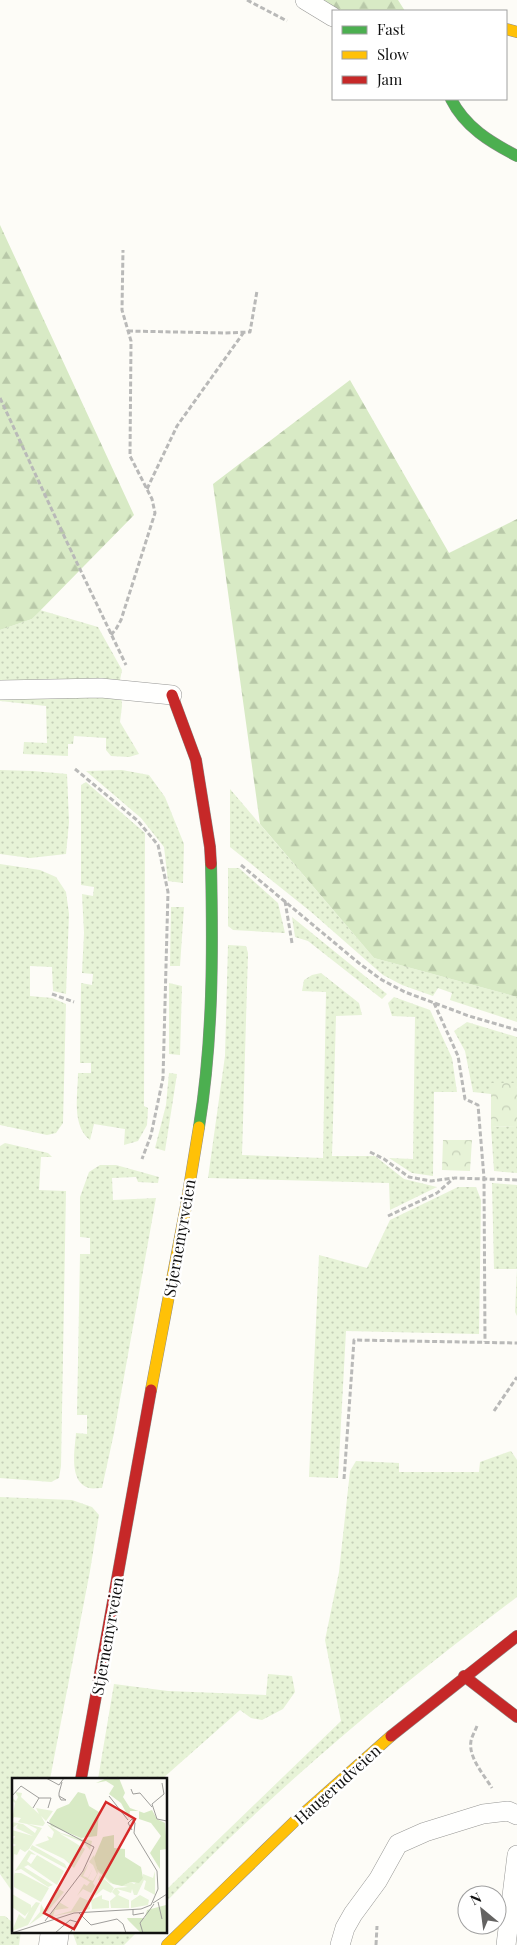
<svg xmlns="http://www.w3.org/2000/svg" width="517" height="1945" viewBox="0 0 517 1945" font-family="'Playfair Display',serif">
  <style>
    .grass { fill: url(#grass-dots) }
    .forest { fill: url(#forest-firs) }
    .park { fill: url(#park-crowns) }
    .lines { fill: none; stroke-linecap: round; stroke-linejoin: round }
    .lane-casing { stroke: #979795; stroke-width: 20 }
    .street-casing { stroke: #979795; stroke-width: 29 }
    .fast-casing { stroke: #8e8d8b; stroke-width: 12 }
    .slow-casing { stroke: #8e8d8b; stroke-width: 12 }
    .jam-casing { stroke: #8e8d8b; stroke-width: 12 }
    .path { stroke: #b9b9b8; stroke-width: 3; stroke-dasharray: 5 2.5; stroke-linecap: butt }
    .lane { stroke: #fffffe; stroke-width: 19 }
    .street { stroke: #fffffe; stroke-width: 28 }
    .fast { stroke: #4caf50; stroke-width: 11 }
    .slow { stroke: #ffc107; stroke-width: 11 }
    .jam { stroke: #c62828; stroke-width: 11 }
    .labels { text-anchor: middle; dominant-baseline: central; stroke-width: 5; stroke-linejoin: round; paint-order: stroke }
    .street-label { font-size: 16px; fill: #111; stroke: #fff }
    .inset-road { fill: none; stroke: #9f9e9b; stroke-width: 1 }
    .view { fill: #d62828; fill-opacity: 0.15; stroke: #d62828; stroke-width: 2.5 }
    .inset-edge { fill: none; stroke: #111; stroke-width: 2.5 }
  </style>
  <defs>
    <pattern id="grass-dots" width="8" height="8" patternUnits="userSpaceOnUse" patternTransform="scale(1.25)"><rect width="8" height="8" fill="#e7f3d7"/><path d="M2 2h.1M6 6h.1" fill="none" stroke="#c5cfb8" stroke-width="1.8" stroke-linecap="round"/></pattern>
    <pattern id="forest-firs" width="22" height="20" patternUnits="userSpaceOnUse" patternTransform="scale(1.25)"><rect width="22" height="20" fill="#d8eac5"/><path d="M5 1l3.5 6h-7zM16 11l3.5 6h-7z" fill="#b8c8a8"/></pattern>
    <pattern id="park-crowns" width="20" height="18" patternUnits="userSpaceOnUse" patternTransform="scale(1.25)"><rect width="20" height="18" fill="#e7f3d7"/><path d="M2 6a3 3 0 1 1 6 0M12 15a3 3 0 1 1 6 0" fill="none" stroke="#c5cfb8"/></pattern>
  </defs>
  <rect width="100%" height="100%" fill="#fdfcf7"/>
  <path class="grass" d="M40,610L98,627L122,670L120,680L122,706L120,722L139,754L129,757L111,756L106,750V738L74,736L73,744H68V756L23,754L24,742L47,743L46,706L0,701V630L32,619Z
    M0,770L33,771L67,774L69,822L66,854L30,858L0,854Z
    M122,770L149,775L165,797L184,844L183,883L168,881L164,847L141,818L86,771Z
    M86,782L145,833L144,1106L148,1108L147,1125L138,1141L124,1145L125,1129L94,1124L90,1140C71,1125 78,1094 78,1073H91V1063H80L81,983L92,985L93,974L82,973L84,933L82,894L93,896L94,887L81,885V785Z
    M230,789L374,958L517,997V1022L450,1000L452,993L438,988L433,996L402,985L383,975L310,911L230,847Z
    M0,864L40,870L56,877L66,892L69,914L66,994L53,991L52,967L30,966V996L52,998L66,1004L63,1123L56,1133L47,1135L0,1125Z
    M228,868H239L278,903L285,933L233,930L228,926Z
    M171,907H184L180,966H170Z
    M292,917L387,994L382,999L308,941L295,937Z
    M228,945L246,946L248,953L242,1155L323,1158L326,992L302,991L304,980L312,975L321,973L359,1003L362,1015L336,1016L332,1156H375L404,1179L437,1187L390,1210L389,1183L208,1178L225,1056Z
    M169,983L182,986L180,1055L169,1054Z
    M394,997L430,1010L452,1058L457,1092H434L433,1176L412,1173L389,1158L413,1159L415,1017L392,1016L388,1003Z
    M467,1022L517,1037V1083H491V1094L473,1092L465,1051L454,1031Z
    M169,1073L177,1074L165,1151L155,1148L166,1105Z
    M517,1126V1173L494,1171L491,1127Z
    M5,1143L48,1153L52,1157H41L39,1190L66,1191L61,1466L59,1478L51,1482L0,1478V1146Z
    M100,1165H116L159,1177L158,1183L138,1182L136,1177L112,1178L113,1200L156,1198L114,1433L102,1488C98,1488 93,1489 89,1488C68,1482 75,1449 76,1433L87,1434V1415H77L80,1254H90V1238L80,1237V1197L89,1172Z
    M492,1183L517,1185V1316L515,1312L517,1269H494Z
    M458,1187H476L481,1200L479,1334L346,1331L338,1478L309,1477L319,1255L367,1268L390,1220Z
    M511,1451L517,1460V1597C393,1690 273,1790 166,1902V1890L341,1721L325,1640L339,1572L350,1471L356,1461L399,1463V1472H479L480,1462Z
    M0,1497L72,1500L92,1507L99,1515L90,1571L50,1779H14V1894L0,1874Z
    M268,1674L292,1676L295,1692L283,1709L262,1720L251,1718L240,1710L162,1779H98L114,1684L168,1691L266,1695Z
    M0,1916H5L14,1924V1931H21L19,1945H0Z
    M72,1931H138L124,1945H77Z"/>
  <path class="forest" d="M320,0H398L405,11H340Z
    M0,225L134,515L32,619L0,630Z
    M350,380L449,553L517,519V997L374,958L260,824L213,484Z"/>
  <path class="park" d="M491,1083H517V1126L491,1127Z
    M443,1140H472L470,1171L442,1170Z"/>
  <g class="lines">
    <defs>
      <path id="lane" d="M305,0L333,17
        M0,690L101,688L172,695
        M340,1945L345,1928L353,1914L378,1880L398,1844L425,1832L483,1814L508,1811L517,1815
        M506,1945L517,1855"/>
      <path id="street" d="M53,1945L55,1931"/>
      <path id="fast" d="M451,99C465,127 490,142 517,156
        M199,1127C213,1041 213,952 211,864"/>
      <path id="slow" d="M506,29L517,32
        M151,1390L186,1206L199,1127
        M167,1945L295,1821L391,1736"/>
      <path id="jam" d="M172,695L196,760L210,847L211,864
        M464,1676L517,1717
        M391,1736L517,1636
        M81,1779L151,1390"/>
    </defs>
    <use href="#lane" class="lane-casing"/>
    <use href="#street" class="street-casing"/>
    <use href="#fast" class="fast-casing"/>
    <use href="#slow" class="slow-casing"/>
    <use href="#jam" class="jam-casing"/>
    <path class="path" d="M247,0L287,21
      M128,331L224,333L250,332L257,291
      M0,398L65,538L126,665
      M147,489L177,426L244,332
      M111,635L116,629L121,620L155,513L152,499L130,456L131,341L122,310L123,250
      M75,769L138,821L158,845L168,892L163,1078L151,1135L142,1159
      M241,865L360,964L382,980L405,992L469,1016L517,1030
      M285,901L292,943
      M52,994L74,1002
      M434,1003L458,1056L465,1099L478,1105L484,1178L485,1342
      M370,1152L384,1159L409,1177L431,1181L453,1178
      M388,1216L437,1193L454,1178L517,1180
      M494,1411L517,1377
      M344,1479L354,1340L517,1343
      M477,1726C475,1731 472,1736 471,1741C468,1757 484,1775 492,1788
      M376,1945L377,1926"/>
    <use href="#lane" class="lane"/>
    <use href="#street" class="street"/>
    <use href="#fast" class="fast"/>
    <use href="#slow" class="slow"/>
    <use href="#jam" class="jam"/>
  </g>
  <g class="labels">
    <g class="street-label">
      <text transform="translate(179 1238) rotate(-80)">Stjernemyrveien</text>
      <text transform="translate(107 1636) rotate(-80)">Stjernemyrveien</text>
      <text transform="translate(337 1784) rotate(-42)">Haugerudveien</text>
    </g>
  </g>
  <g transform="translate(12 1778)">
    <rect width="155" height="155" fill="#fdfcf7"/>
    <path d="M3,14L10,15L9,19L27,36L24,30L41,33L34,43L29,38L33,45L31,48L16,46L30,50L17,71L13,74L8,71L5,77L2,76L1,85L0,69L4,67L0,65V59L2,61L3,58H0V52L21,58L4,50L6,46L0,50V44L11,46L23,55L25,51L15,46L0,43L6,44L9,40L2,39L0,42L3,25L0,22V20L4,23L6,19ZM35,46L49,55L80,63L78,72L71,64V68L70,64L47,55L73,71L62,90L52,81L23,67L37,62L35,58L40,60L42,54ZM20,67L53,86L55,91L18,71ZM17,72L24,77L19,76L15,83L19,86L25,77L52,93L45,107L16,87L12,89L41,107L36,109L9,91L3,93ZM82,77L85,91L112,107L119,104L122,106L131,100V96L141,100L143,93V117L132,111L134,103L132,102L125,117H122L120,111L119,115L105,111L108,114L106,117L117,122V130H99L98,123L104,118L100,114L103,110L116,109L98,105L85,93L81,82L86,95L81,105L83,108L79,115L71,111L65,118L72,106L75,108L78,104L68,98L77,85L71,98L76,100L81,90L76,101L81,103L85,96L81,87L77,84ZM2,94L3,98V95H9L37,110L29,124L2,109ZM88,97L102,110L99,115L91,111L83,118L84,108L90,103L86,102ZM45,110L52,114L35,134V128ZM0,116L19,127V130L24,124L28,125L16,147L0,153L7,136L13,141L17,133L13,138L0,129ZM90,117V121L97,123V130L80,131L79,122ZM128,117L137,122L136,127L119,130V123ZM68,119L77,123L78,131L37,139L47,124L57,130L43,132L41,138L59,133ZM29,126L34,135L17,147L28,134Z" fill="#e7f3d7"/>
    <path d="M95,0H107L113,15L111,19L118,30L132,35L140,32L145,41L153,45L155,71L148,72V91L138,75L149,58L139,45L127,41V33H118L117,40L109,25L97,16L102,8L94,3L84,5ZM66,14L73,16L77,28L87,34L85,58L69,60L39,48L37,43L45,31L57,26ZM102,57V70L113,71V79L129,89L131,100L127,105L119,104L110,108L101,106L85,91L82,80L91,59ZM154,127L155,155H129L116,142L115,140H133L135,132Z" fill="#d8eac5"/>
    <path class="inset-road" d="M34,0L47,7L52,0M150,5L152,16L140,26L145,41L155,43M119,11L121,16L128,15L140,29M0,18L9,8L27,20L21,30M47,18L54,22H49L47,18V15L50,4M97,18L116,42M27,20H39L36,30M146,124L150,141M141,125L155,116M121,131V137L132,135M67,135L79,147L105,141L111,146L114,155M33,143L71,93L82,69L35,44M0,155L62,135L129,131L139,127L146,111L145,93L122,55L123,45L120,41L116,45L120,52M43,155L58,142L65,144L58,155M131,155L128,145L142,126"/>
    <path class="view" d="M94,24L123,41L62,151L32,135Z"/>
    <rect width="155" height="155" class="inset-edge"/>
  </g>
  <rect x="332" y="10" width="175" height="90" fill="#ffffff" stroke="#a0a0a0"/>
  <rect x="342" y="26" width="25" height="8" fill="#4caf50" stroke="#a0a0a0"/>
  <text x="377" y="35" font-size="15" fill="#111111">Fast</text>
  <rect x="342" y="51" width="25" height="8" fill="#ffc107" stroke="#a0a0a0"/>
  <text x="377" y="60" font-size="15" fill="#111111">Slow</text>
  <rect x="342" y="76" width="25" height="8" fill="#c62828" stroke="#a0a0a0"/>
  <text x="377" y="85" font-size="15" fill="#111111">Jam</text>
  <g transform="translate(482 1910) rotate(331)"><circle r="24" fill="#ffffff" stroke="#a0a0a0"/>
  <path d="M0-4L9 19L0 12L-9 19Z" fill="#646362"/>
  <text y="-8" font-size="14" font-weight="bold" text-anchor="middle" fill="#111111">N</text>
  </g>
</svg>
